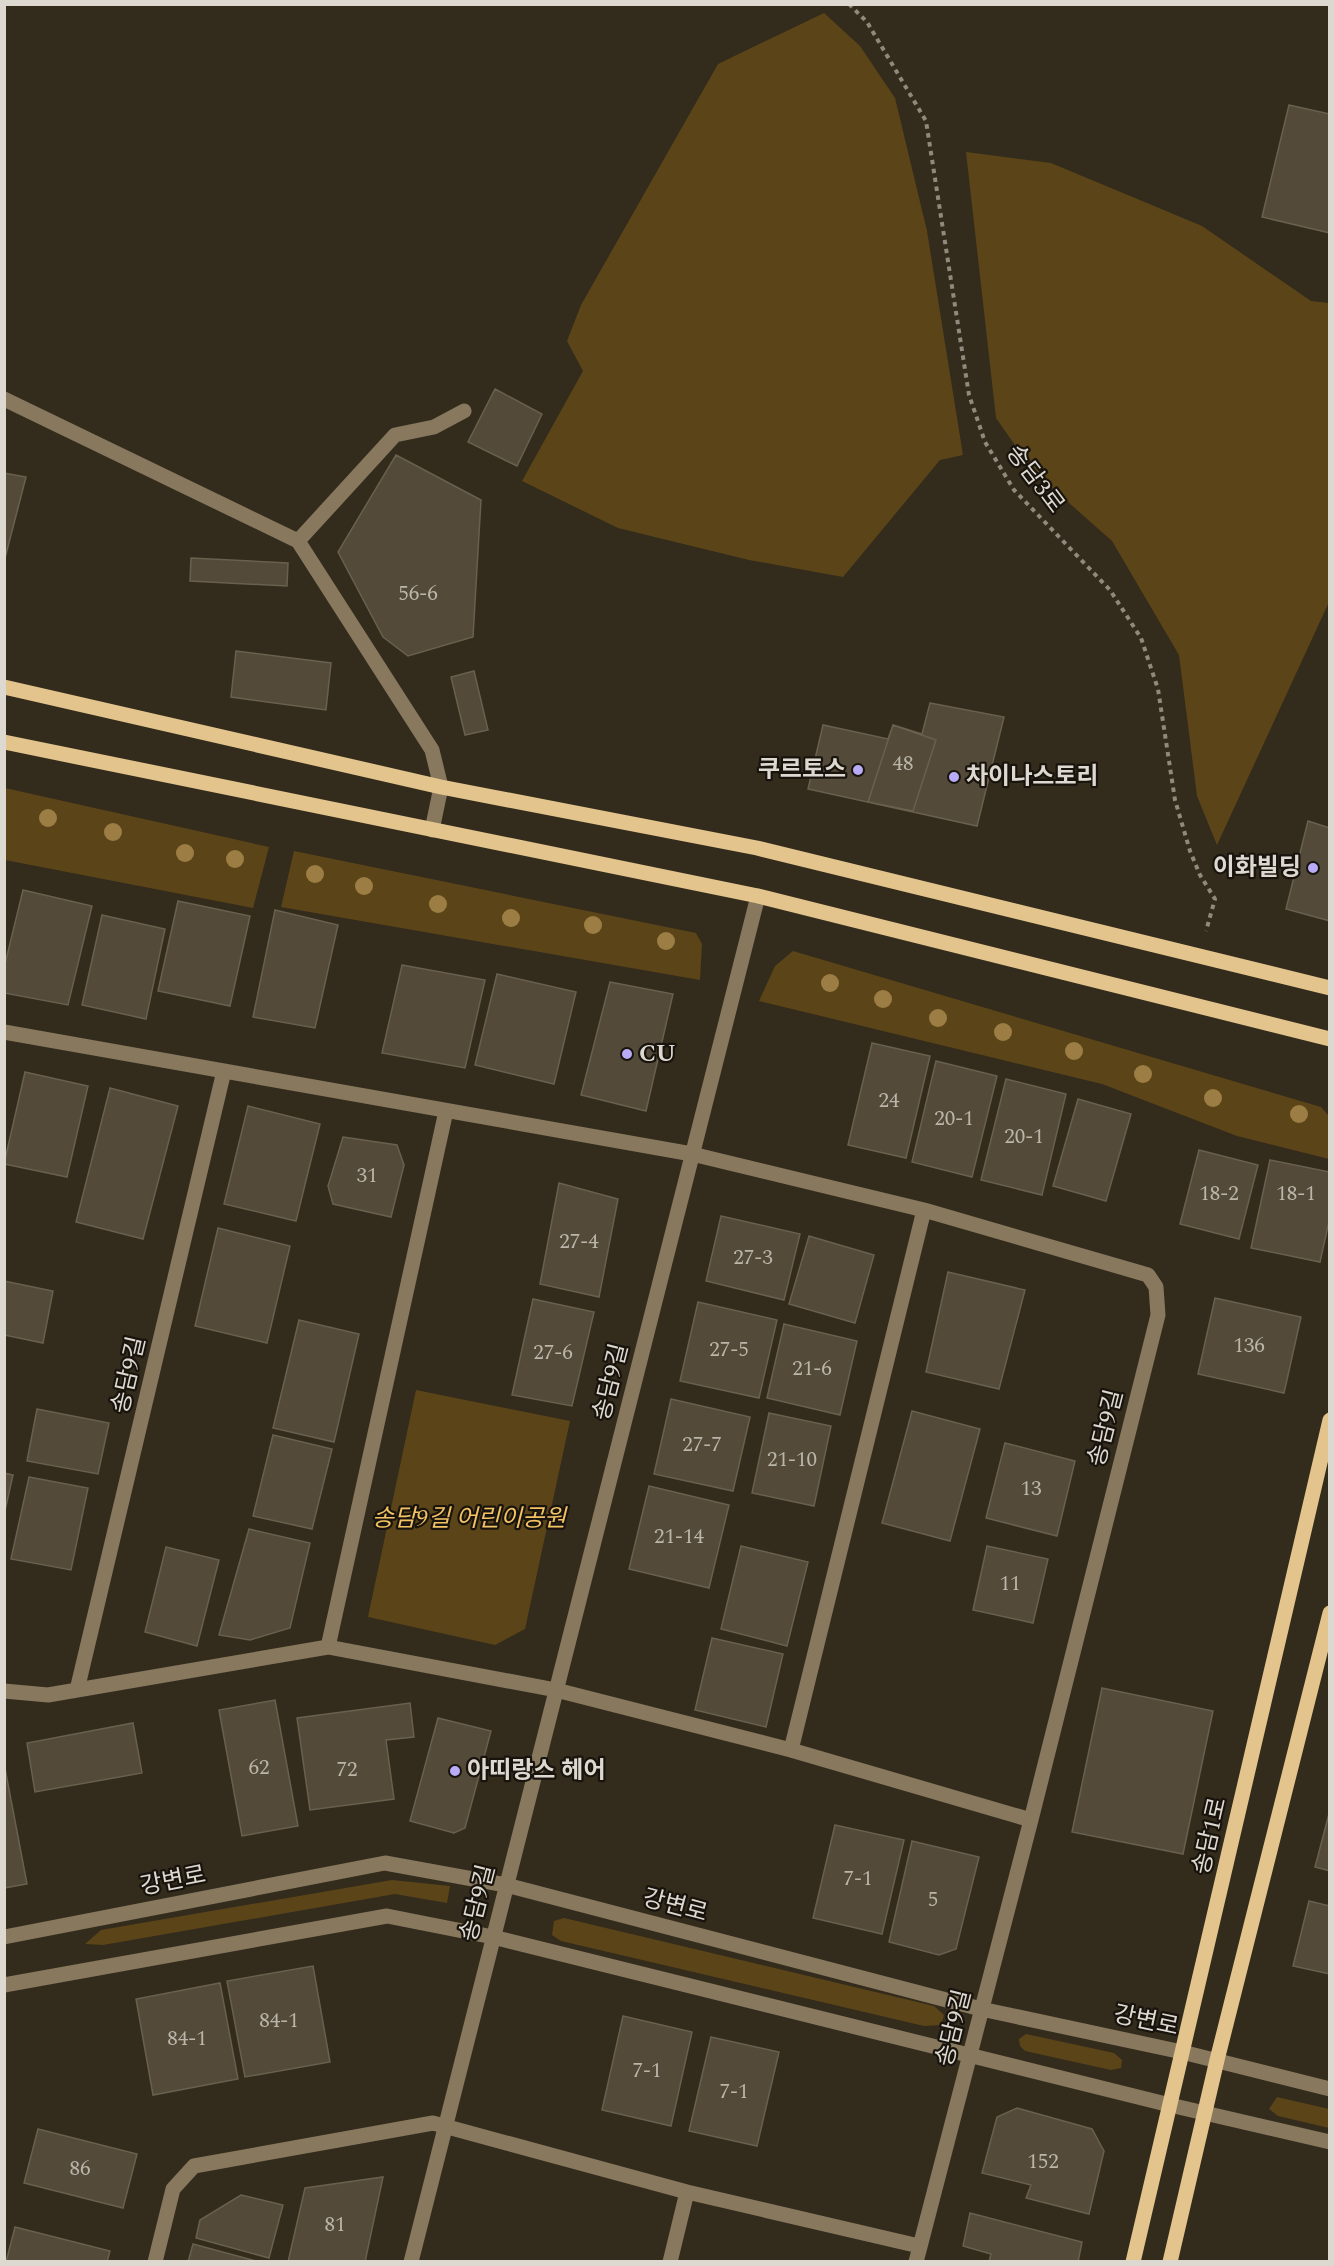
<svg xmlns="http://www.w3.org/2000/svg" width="1334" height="2266" viewBox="0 0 1334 2266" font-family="Spectral,'Noto Sans KR',serif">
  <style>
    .green { fill: #5b4518 }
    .building { fill: #534a39; stroke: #69604f; stroke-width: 1.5 }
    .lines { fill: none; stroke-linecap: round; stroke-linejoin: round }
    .path { stroke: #908a7e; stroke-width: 4; stroke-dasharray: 4.5 4.5; stroke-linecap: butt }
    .minor { stroke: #87785e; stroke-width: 15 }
    .major { stroke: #e2c48c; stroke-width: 15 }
    .tree { fill: #9c7e44 }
    .poi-dot { fill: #b9abf7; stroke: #18140d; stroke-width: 2 }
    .labels { text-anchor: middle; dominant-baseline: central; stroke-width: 4.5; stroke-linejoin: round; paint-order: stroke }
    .number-label { font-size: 21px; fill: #bbb5aa }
    .street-label { font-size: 24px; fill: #ded9d0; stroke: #18140d }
    .poi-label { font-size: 24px; font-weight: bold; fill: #ded9d0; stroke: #18140d; text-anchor: start }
    .park-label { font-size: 24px; font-style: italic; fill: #f2c265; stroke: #18140d }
  </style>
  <rect width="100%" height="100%" fill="#332b1c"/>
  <path class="green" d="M824,13L860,46L895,98L927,231L963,455L940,460L843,577L749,560L618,528L522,481L583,371L567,341L581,305L718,64Z
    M966,152L1051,163L1202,226L1311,301L1329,303V602L1217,845L1197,796L1179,655L1112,541L1033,471L996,418Z
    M5,788L269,847L253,908L5,860Z
    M294,851L696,933L702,944L700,980L281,907Z
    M793,951L1321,1107L1329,1116V1159L1237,1136L1102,1084L759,1001L775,966Z
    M416,1390L570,1421L525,1629L495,1645L368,1617Z
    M392,1880L450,1886L447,1903L395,1894L103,1945L85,1944L101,1930Z
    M564,1918L934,2006L944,2015L941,2025L924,2026L561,1941L552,1935L554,1921Z
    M1026,2034L1114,2053L1122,2060L1121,2068L1111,2070L1025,2051L1020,2046L1019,2039Z
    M1277,2097L1329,2109V2128L1278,2116L1269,2109Z"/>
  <path class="building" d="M1289,105L1330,114V233L1262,217Z
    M495,389L542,414L517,466L468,442Z
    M396,455L481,500L473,637L408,656L383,637L338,552Z
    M4,473L26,477L4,562Z
    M191,558L288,563L287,586L190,581Z
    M236,651L331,663L326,710L231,697Z
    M474,671L488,730L465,735L451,677Z
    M930,703L1004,717L977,826L808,789L823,725L888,739L893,725L922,734Z
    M893,725L936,740L913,811L868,802Z
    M1308,821L1330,828V921L1286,909Z
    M23,890L92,906L68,1005L4,993V968Z
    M178,901L250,916L230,1006L158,991Z
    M275,910L338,925L315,1028L253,1017Z
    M102,915L165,929L146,1019L82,1005Z
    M402,965L485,980L465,1068L382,1053Z
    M497,974L576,992L554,1084L475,1065Z
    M610,982L673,994L646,1111L581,1095Z
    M872,1043L930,1056L906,1158L848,1145Z
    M936,1061L997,1076L972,1177L912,1162Z
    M25,1072L88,1086L67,1177L4,1164Z
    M1006,1079L1066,1094L1042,1195L981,1180Z
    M110,1088L178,1106L143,1239L76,1222Z
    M1078,1099L1131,1114L1106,1201L1053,1186Z
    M248,1106L320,1124L296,1221L224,1204Z
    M343,1137L397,1145L404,1165L391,1217L333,1204L328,1186Z
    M1199,1150L1258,1165L1239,1239L1180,1224Z
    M1270,1160L1330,1172V1217L1320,1262L1251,1248Z
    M559,1183L618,1199L599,1297L540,1284Z
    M721,1216L800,1234L784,1300L706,1281Z
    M218,1228L290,1246L267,1343L195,1326Z
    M809,1236L874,1255L855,1323L789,1304Z
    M948,1272L1025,1290L999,1389L926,1372Z
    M4,1281L53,1291L43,1343L4,1335Z
    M1215,1298L1301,1317L1284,1393L1198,1374Z
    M533,1299L594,1312L572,1406L512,1395Z
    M698,1302L777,1320L759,1398L680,1381Z
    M299,1320L359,1334L334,1442L273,1428Z
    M784,1324L857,1341L840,1415L767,1398Z
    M671,1399L750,1417L733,1491L654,1474Z
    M37,1409L109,1423L98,1474L27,1461Z
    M912,1411L980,1429L950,1541L882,1523Z
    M769,1413L831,1426L814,1506L752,1493Z
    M273,1435L332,1449L312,1529L253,1516Z
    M1005,1443L1075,1461L1057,1536L986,1518Z
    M4,1473L13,1475L4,1515Z
    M29,1477L88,1488L71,1570L11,1559Z
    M649,1486L729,1505L709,1588L629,1569Z
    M249,1529L310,1543L290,1628L250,1640L219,1635Z
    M741,1546L808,1562L787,1646L721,1629Z
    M987,1546L1048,1559L1033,1623L973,1610Z
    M166,1547L219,1560L197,1646L145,1632Z
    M712,1638L783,1654L766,1727L695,1710Z
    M1102,1688L1213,1711L1183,1854L1072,1832Z
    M275,1700L298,1826L242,1836L219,1710Z
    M410,1703L414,1737L386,1740L394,1799L310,1810L297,1718Z
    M438,1718L491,1731L465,1828L454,1833L410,1821Z
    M133,1723L142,1773L35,1792L27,1743Z
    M4,1763L27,1884L4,1888Z
    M1330,1810V1871L1315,1867Z
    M835,1825L904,1840L882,1934L813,1918Z
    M912,1841L979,1857L956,1949L939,1955L889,1942Z
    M1309,1901L1330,1906V1974L1293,1966Z
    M313,1966L330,2062L245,2077L227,1981Z
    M220,1983L238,2079L153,2095L136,1999Z
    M623,2016L692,2032L671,2126L602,2110Z
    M711,2037L779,2052L757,2146L689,2131Z
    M1017,2108L1092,2129L1104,2151L1089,2214L1026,2198L1031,2185L982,2173L997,2117Z
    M38,2129L137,2154L123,2208L24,2183Z
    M383,2177L365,2262H288L305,2188Z
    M241,2195L283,2205L269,2258L196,2238L200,2220Z
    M970,2213L1082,2242L1078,2262H989L991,2254L963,2246Z
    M15,2227L110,2251L107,2262H6Z
    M193,2244L260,2262H188Z"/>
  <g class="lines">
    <path class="path" d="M849,4L867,22L926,121L969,395L985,442L1014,490L1110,590L1141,638L1158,689L1175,800L1190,851L1200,875L1215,899L1206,931"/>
    <path class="minor" d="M4,399L298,541L432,750L441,787L432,830
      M298,541L395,435L434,427L464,411
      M4,1032L692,1154L924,1210L1148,1275L1156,1287L1158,1315L1031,1820L916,2262
      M328,1647L446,1111
      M77,1690L224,1071
      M4,1691L48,1695L328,1647L556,1690L791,1750L1031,1820
      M791,1750L924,1210
      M4,1937L385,1863L506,1885L981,2009L1182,2052L1330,2089
      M4,1985L387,1916L493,1937L1170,2105L1330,2142
      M155,2262L173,2189L194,2166L433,2123L687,2192L919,2246
      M411,2262L758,896
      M670,2262L687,2192"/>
    <path class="major" d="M4,687L441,787L757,848L1330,988
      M4,742L758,896L1330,1039
      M1133,2262L1330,1420
      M1170,2262L1217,2060L1330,1613"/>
  </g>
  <g class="tree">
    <circle cx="48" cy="818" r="9"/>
    <circle cx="113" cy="832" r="9"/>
    <circle cx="185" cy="853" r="9"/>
    <circle cx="235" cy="859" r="9"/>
    <circle cx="315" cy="874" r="9"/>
    <circle cx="364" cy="886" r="9"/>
    <circle cx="438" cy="904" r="9"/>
    <circle cx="511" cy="918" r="9"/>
    <circle cx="593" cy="925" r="9"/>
    <circle cx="666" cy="941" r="9"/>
    <circle cx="830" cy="983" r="9"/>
    <circle cx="883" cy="999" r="9"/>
    <circle cx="938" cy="1018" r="9"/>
    <circle cx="1003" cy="1032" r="9"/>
    <circle cx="1074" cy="1051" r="9"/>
    <circle cx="1143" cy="1074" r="9"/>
    <circle cx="1213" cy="1098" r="9"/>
    <circle cx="1299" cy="1114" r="9"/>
  </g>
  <g class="poi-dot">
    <circle cx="858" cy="770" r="6"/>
    <circle cx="954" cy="777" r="6"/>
    <circle cx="1313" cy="868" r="6"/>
    <circle cx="627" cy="1054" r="6"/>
    <circle cx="455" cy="1771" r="6"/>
  </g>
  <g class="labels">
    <g class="number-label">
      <text x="418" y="594">56-6</text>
      <text x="903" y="764">48</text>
      <text x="889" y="1101">24</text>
      <text x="954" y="1119">20-1</text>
      <text x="1024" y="1137">20-1</text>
      <text x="367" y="1176">31</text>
      <text x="1219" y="1194">18-2</text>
      <text x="1296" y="1194">18-1</text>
      <text x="579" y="1242">27-4</text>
      <text x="753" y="1258">27-3</text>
      <text x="1249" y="1346">136</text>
      <text x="729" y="1350">27-5</text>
      <text x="553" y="1353">27-6</text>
      <text x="812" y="1369">21-6</text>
      <text x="702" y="1445">27-7</text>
      <text x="792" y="1460">21-10</text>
      <text x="1031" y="1489">13</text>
      <text x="679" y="1537">21-14</text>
      <text x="1010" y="1584">11</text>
      <text x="259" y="1768">62</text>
      <text x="347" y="1770">72</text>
      <text x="858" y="1879">7-1</text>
      <text x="933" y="1900">5</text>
      <text x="279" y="2021">84-1</text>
      <text x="187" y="2039">84-1</text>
      <text x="647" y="2071">7-1</text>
      <text x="734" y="2092">7-1</text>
      <text x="1043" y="2162">152</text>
      <text x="80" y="2169">86</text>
      <text x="335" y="2225">81</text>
    </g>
    <g class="street-label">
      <text transform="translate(1035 479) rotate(53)">송담3로</text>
      <text transform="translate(129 1375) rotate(-77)">송담9길</text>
      <text transform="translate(611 1382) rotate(-76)">송담9길</text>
      <text transform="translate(1106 1428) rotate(-76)">송담9길</text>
      <text transform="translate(1210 1836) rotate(-77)">송담1로</text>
      <text transform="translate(173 1881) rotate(-11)">강변로</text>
      <text transform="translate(478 1903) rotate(-76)">송담9길</text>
      <text transform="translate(675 1906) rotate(15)">강변로</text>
      <text transform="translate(1146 2021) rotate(12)">강변로</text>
      <text transform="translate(954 2028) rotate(-76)">송담9길</text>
    </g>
    <g class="poi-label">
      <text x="846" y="770" text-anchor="end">쿠르토스</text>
      <text x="966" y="777">차이나스토리</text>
      <text x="1301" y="868" text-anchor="end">이화빌딩</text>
      <text x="639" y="1054">CU</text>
      <text x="467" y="1771">아띠랑스 헤어</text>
    </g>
    <g class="park-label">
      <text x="469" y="1519">송담9길 어린이공원</text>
    </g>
  </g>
  <rect width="1334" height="2266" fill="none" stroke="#ded9d0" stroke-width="12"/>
</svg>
